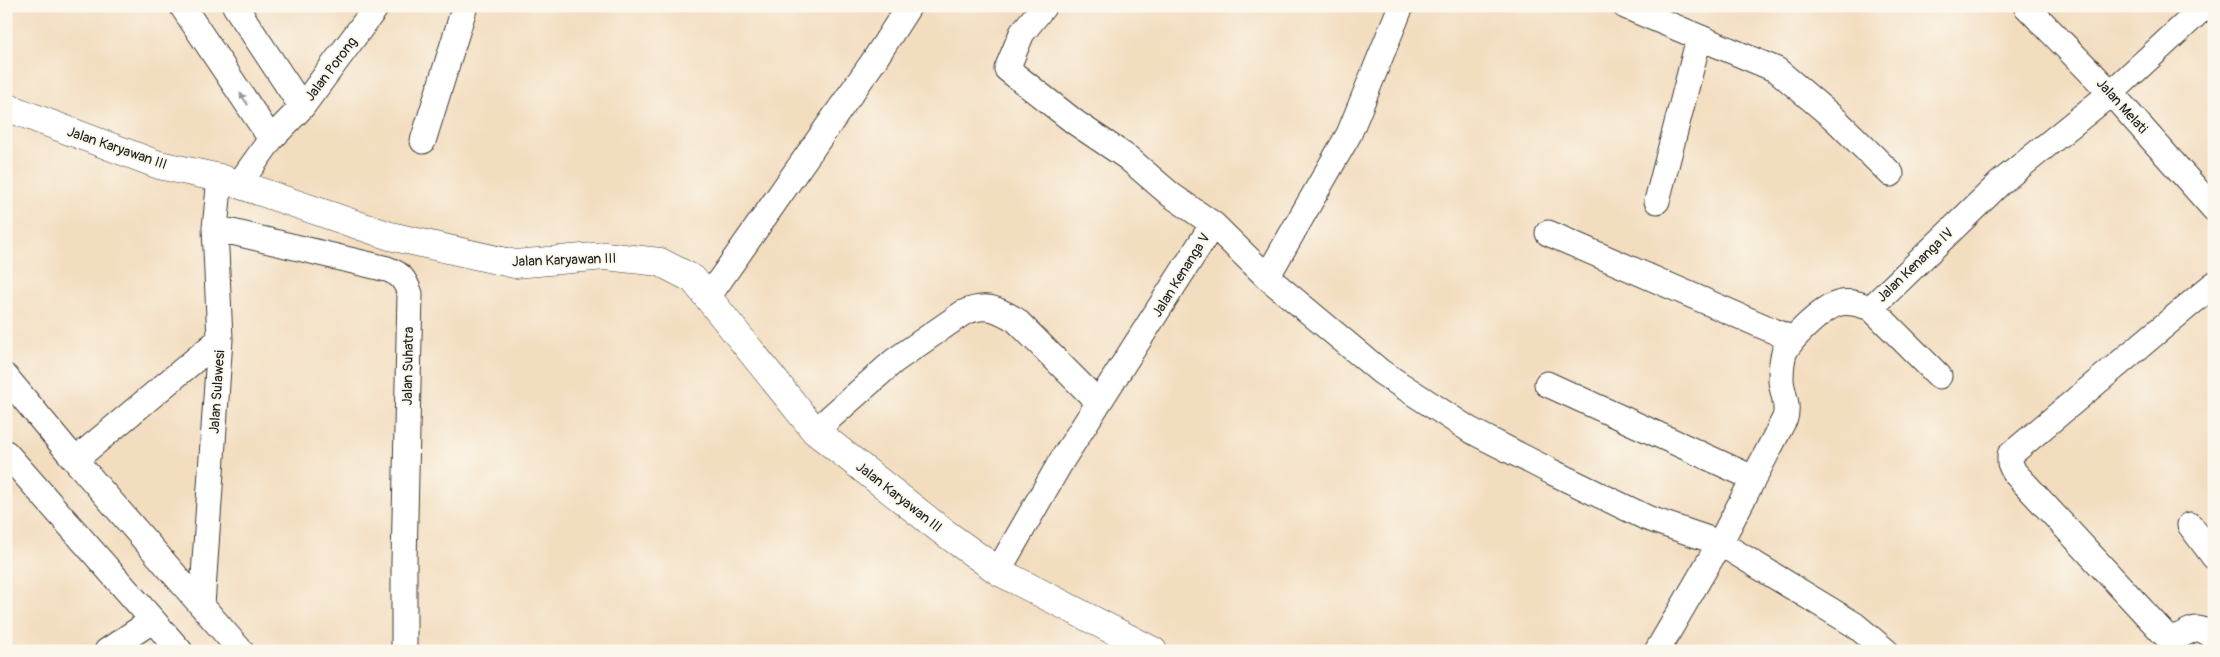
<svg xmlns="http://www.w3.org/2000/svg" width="2220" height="657" viewBox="0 0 2220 657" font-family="Pangolin,sans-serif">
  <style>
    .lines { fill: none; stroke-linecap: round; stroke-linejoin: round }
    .minor-casing { stroke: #3c3934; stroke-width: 27 }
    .tertiary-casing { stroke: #3c3934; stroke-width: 29 }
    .minor { stroke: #fff; stroke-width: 25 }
    .tertiary { stroke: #fff; stroke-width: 28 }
    .oneway { fill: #999 }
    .labels { text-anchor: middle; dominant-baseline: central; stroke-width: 4; stroke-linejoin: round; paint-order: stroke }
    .street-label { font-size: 14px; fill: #1c1c1c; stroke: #fbf7ec }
  </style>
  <rect width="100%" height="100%" fill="#fbf7ec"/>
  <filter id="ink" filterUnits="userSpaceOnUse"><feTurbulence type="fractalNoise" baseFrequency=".02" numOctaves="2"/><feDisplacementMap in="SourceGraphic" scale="10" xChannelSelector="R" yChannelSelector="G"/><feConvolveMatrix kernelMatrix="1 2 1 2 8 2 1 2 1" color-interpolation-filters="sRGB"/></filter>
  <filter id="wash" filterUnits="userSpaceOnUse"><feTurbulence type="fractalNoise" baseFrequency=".0096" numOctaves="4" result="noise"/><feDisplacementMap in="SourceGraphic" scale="20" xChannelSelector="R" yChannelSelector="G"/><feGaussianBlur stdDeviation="1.12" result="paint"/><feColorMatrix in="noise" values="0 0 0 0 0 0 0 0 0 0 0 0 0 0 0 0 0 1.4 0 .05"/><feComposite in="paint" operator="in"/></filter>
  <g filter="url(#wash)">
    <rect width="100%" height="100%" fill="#f3ddbf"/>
  </g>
  <g filter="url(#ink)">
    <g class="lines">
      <defs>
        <path id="minor" d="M182,6L271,139
          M235,6L302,107
          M1044,6L1022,33L1007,69L1076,123L1128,158L1171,195L1213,224L1267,277L1381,372L1470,430L1552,472L1647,518L1720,543L1855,625L1886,651
          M1625,6L1777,70L1836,120L1891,174
          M2026,6L2111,93L2214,209
          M423,141L465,6
          M239,184L271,139L302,107L377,6
          M1657,201L1699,38
          M215,228L387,269C401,274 405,280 410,294L404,563V651
          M1548,233L1792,339
          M1267,277L1349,134L1401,6
          M2214,284L2010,455V463L2014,472L2166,636C2188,642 2190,616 2214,638
          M708,297L873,62L909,6
          M1871,308L1939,376
          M220,339L75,460L241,651
          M6,377L75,460
          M1547,384L1753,478
          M815,431L894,361L963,313C985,303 996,308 1016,320L1098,402
          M6,453L180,651
          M2190,525L2214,557
          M998,571L1062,460L1213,224
          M202,605L220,339L215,228L220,178
          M107,651L153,620
          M1657,651L1720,543L1785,418C1789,404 1782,393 1781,380C1781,372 1782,360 1784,353C1791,338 1824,306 1841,303C1851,301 1862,305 1871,308L2000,183L2111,93L2205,6"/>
        <path id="tertiary" d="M6,107L159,165L220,178L390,236L515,264L605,256L660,262L693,279L815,431L941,530L998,571L1153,651"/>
      </defs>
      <use href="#minor" class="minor-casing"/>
      <use href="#tertiary" class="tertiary-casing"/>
      <use href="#minor" class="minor"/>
      <use href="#tertiary" class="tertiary"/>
    </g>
    <defs><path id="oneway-solid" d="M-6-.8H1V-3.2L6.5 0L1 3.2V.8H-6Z" transform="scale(1.25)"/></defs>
    <use class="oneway" href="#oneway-solid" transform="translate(244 99) rotate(-124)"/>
  </g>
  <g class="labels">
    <g class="street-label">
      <text transform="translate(331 69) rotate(-53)">Jalan Porong</text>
      <text transform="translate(2122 106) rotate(48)">Jalan Melati</text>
      <text transform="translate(117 148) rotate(19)">Jalan Karyawan III</text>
      <text transform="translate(564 260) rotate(-2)">Jalan Karyawan III</text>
      <text transform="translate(1915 265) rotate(-44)">Jalan Kenanga IV</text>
      <text transform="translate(1181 275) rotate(-58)">Jalan Kenanga V</text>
      <text transform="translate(408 366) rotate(-89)">Jalan Suhatra</text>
      <text transform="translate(217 392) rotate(-86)">Jalan Sulawesi</text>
      <text transform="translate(899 497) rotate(38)">Jalan Karyawan III</text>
    </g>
  </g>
  <rect width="2220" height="657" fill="none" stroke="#fbf7ec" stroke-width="25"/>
</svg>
